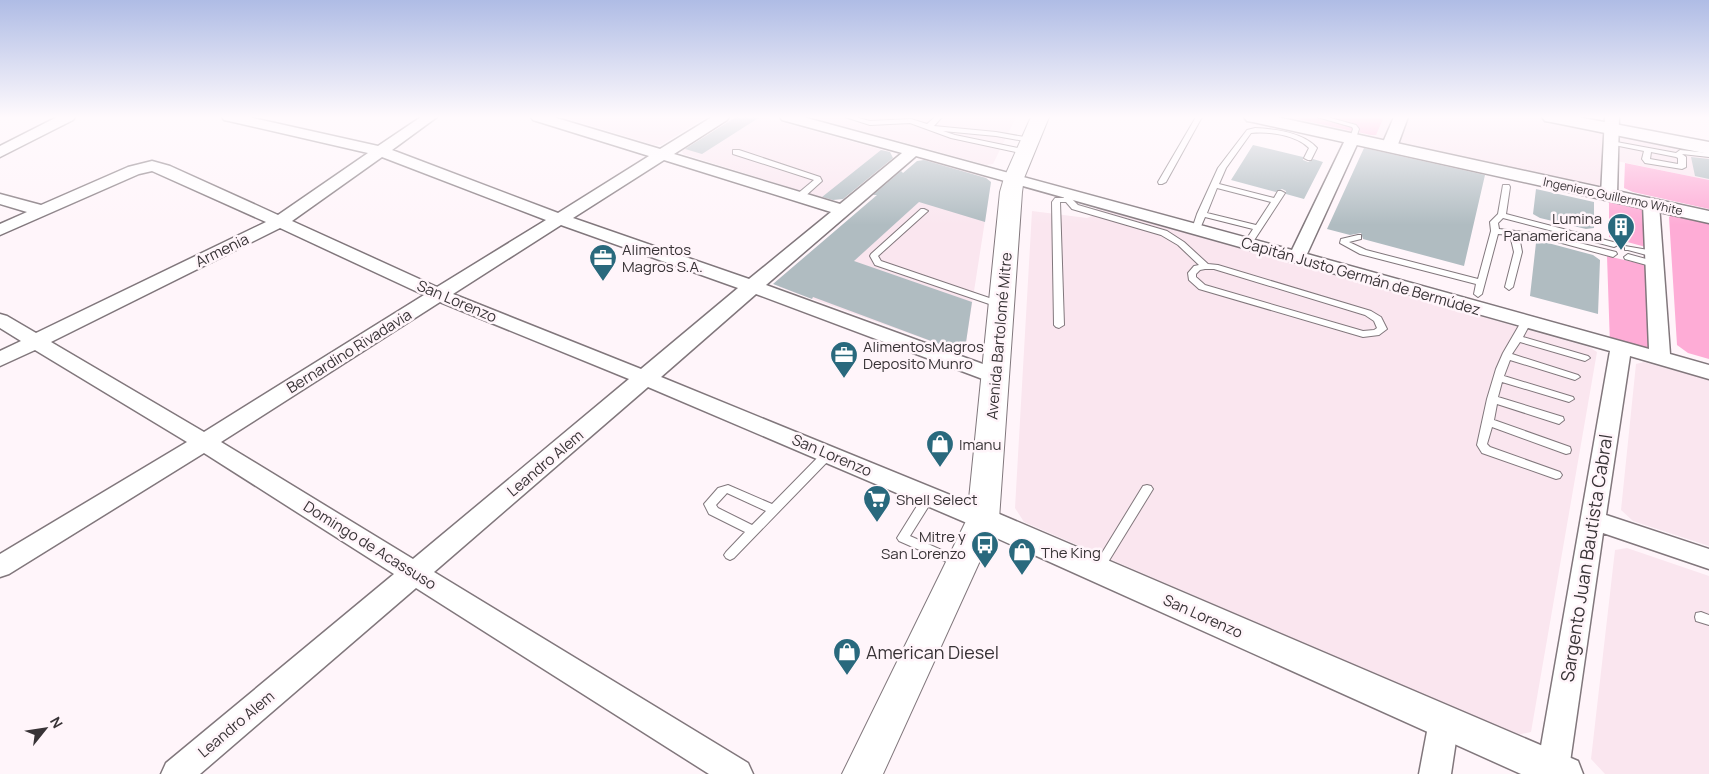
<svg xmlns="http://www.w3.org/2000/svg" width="1709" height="774" viewBox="0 0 1709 774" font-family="Manrope,sans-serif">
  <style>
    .built { fill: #fae6ef }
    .green { fill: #feacd6 }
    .building { fill: #b0bcc1 }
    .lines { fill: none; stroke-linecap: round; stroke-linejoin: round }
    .service-casing { stroke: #81777c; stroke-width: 2 }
    .minor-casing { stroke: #81777c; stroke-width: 3 }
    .tertiary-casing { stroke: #81777c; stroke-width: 3 }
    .secondary-casing { stroke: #81777c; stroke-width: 2 }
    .service { fill: #fff; fill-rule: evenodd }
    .minor { fill: #fff; fill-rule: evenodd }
    .tertiary { fill: #fff; fill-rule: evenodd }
    .secondary { fill: #fff; fill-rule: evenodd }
    .labels { text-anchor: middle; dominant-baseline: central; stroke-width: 5; stroke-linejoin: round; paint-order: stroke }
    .far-street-label { font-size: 12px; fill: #383336; stroke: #fff5fa }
    .poi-label { font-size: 15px; fill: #383336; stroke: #fff5fa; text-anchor: start }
    .street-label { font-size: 15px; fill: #383336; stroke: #fff5fa }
    .near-street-label { font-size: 18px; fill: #383336; stroke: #fff5fa }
    .near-poi-label { font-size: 18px; fill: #383336; stroke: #fff5fa; text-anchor: start }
  </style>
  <rect width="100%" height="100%" fill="#fff5fa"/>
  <path class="built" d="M562,117H707L661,145H654Z
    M736,117H763L890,152L892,156L839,199L830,200L683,154L682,151L685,149Z
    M811,117H1016L993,164L986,165Z
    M1268,117H1535L1709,151V180L1617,161L1616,192Z
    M925,160L985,177L991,182L965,349L958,351L779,287L776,281Z
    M1097,208L1589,347L1597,352L1531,732L1517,735L1024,522L1015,508L1032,211L1087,218L1092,216Z
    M1644,362L1709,380V546L1633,521L1621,510L1636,364Z
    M1627,548L1709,576V774H1605L1591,759L1615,550Z"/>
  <path class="green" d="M1288,117H1384L1376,135H1371Z
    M1625,163L1709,180V209L1633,192L1624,188Z
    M1609,195L1651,204L1653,249L1609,237Z
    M1673,214L1709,222V359L1688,353L1677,345L1669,217Z
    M1607,256L1655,267L1660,358L1610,345Z"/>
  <path class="building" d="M736,117H760L702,154L685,149Z
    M1253,145L1303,157V160L1308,162L1313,159L1323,162L1304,199L1286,194V191L1282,189L1276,192L1231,180Z
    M1364,148L1485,175L1464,266L1363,239L1361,233L1350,235L1327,229Z
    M881,150L890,152L893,158L843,199L833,200L822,197Z
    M1691,157L1709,159V179L1695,176Z
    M924,160L986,178L991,182L985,222L919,202L854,261L972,302L965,349L958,351L813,297L812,299L773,284L877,195H873L901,171L903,173L917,161Z
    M1536,189L1594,202V228L1586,229L1540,218L1533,214Z
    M1536,243H1548L1593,255L1600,260L1598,314L1530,296Z"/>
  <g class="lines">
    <defs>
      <path id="service" d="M845,117H855L870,121L911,119L927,124L935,117H942L934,126L996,132L1030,138L1034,140L1030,142L996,136L943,131L955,135L1028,150L1029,152L1025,154L951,138L910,123L870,125Z
        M1196,117H1202L1166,182L1162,184H1159L1158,182Z
        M1317,117H1327L1356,125L1359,129L1356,138L1353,140L1350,138L1353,129L1352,127Z
        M1255,128C1275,129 1303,132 1317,148L1311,160H1308L1304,158L1309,148C1296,135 1269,131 1251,133L1226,168L1219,184L1274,198L1278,191H1281L1285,193L1251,245H1248L1244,243L1253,229L1205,217L1199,231H1193L1192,229L1197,214L1218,168L1247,130ZM1217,188L1271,202L1256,225L1207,213Z
        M1611,141L1676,153L1680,150L1709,153V157L1682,154L1686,157V167L1682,169L1645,163L1642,159L1644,151L1609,144L1607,143ZM1651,152L1676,157L1678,158V164L1650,159Z
        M733,150H739L820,177L822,181L802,199H796V195L814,180L733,154Z
        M1503,185H1509L1510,187L1506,214L1617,243L1618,245L1614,247L1503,218L1498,223L1499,229L1547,235L1616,252L1617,254L1613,257L1547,239L1519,236L1522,252L1513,287L1509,290L1505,287L1514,252L1510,235L1498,234L1482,294L1478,297L1474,294L1476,284L1360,254L1340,243L1341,239L1358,235H1361V239L1349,242L1366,250L1478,279L1491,231L1490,222L1498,214Z
        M1063,190H1069L1072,199L1078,205L1167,231L1184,242L1208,264L1218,265L1371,311L1381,317L1387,329L1379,335L1363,337L1199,289L1189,280L1188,273L1194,266L1199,265L1178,245L1161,235L1072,209L1066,202H1060L1064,325L1059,328L1056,327L1054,325L1052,202L1055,198H1064ZM1205,269H1214L1365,315L1374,321L1377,328L1374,330L1363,331L1205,285L1196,277V274L1200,270Z
        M921,209H924L928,211L878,256L881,261L1004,303L1006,305L1004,307H998L875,265L870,256L871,254Z
        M1625,246L1654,251L1658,254L1654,257L1628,250H1625Z
        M1628,254L1657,262L1658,264L1654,267L1625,259L1624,257Z
        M1526,319L1531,322L1523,337L1588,356L1590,358L1585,361L1520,342L1512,354L1578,375L1580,377L1575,380L1510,360L1504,376L1573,397L1574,399L1569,402L1502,382L1498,397L1563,417L1564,420L1559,424L1497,404L1494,420L1570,447L1571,450L1570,453L1566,454L1492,427L1487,444L1490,447L1560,472L1562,475L1560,478L1556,479L1482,453L1477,445L1487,399L1496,369L1503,353L1521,322Z
        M828,450L832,451L833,454L832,457L734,558L730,560L726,558L724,555L726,552L745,532L709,514L704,504L718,488L728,485L772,504L824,451ZM727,493L766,511L752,525L718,508L716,505Z
        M1147,485L1151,486L1153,489L1102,572L1098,574L1094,572L1092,569L1094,566L1143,486Z
        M929,492L933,493L935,496L910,536L964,560L966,563L964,566L960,568L956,566L899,541L897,538L925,493Z
        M1701,612L1709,615V625L1696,621L1695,617L1696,613Z"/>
      <path id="minor" d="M57,117H75L73,120L0,157V146Z
        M222,117H248L378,146L421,117H437L392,150L558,213L649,156L533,120L531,117H553L660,149L712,117H729L727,120L674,154L840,204L902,153L782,120L780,117H803L1292,250L1346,138L1348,135H1358L1360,138L1307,254L1649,349L1643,204L1645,200H1657L1659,204L1670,354L1709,365V379L1630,356L1606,515L1709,549V569L1603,533L1569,769L1566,774H1540L1537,769L1610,351L916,156L766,285L1002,371L1005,376L1002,381L995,383L988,381L756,294L661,377L992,512L995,519L992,526L983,528L974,526L648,387L434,572L748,763L753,774H709L416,588L200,774H161L166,763L394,574L204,453L9,574L0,577V554L187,442L35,350L0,366V351L21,341L0,328V314L7,316L36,333L266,222L152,171L139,174L0,235V224L27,212L0,204V194L41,205L128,167L152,161L170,166L278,215L368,153L229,121L224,120ZM382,157L546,220L437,287L292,221ZM664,160L831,212L749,279L573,218ZM561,225L738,288L641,369L453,294ZM280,228L424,295L204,432L51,342ZM440,302L629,379L413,559L221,442Z
        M1394,117H1408L1397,147L1394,150H1384L1381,147Z
        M1605,117H1619L1617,195L1615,198H1603L1601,195Z
        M1444,707L1455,711L1459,721L1451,774H1419L1429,721L1433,711Z"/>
      <path id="tertiary" d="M1244,117H1277L1709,211V223L1253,122L1247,121Z
        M1542,117H1578L1709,142V154L1551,122L1545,121Z
        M983,507L1578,761L1583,774H1521L972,527L968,519L972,511Z"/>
      <path id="secondary" d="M1031,117H1049L1024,178L1022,192L999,519L883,774H842L967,519L1000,192L1004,178Z"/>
    </defs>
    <use href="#service" class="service-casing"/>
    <use href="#minor" class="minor-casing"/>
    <use href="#tertiary" class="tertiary-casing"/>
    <use href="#secondary" class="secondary-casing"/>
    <use href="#service" class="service"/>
    <use href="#minor" class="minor"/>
    <use href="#tertiary" class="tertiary"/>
    <use href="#secondary" class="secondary"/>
  </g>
  <linearGradient id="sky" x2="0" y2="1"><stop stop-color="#afbce5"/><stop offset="0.52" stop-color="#fffafd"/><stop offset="1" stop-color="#fffafd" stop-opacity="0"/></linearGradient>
  <rect width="1709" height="225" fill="url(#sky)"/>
  <defs>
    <symbol id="building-pin" viewBox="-11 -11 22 30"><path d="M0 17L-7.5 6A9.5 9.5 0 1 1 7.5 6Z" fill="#29697d" stroke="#fff5fa"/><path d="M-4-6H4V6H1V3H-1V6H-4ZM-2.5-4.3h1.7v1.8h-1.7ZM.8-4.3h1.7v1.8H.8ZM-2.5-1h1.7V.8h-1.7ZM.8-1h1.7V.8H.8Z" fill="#fff"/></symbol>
    <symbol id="office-pin" viewBox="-11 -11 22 30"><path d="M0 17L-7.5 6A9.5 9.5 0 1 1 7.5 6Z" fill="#29697d" stroke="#fff5fa"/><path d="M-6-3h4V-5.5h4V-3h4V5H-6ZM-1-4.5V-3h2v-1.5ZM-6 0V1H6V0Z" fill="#fff"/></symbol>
    <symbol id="shop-pin" viewBox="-11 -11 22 30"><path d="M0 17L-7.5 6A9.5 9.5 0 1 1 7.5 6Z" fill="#29697d" stroke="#fff5fa"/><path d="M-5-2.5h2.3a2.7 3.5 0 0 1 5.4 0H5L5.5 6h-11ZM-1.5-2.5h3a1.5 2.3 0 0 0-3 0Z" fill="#fff"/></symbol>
    <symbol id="supermarket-pin" viewBox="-11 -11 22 30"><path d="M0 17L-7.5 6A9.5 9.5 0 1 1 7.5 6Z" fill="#29697d" stroke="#fff5fa"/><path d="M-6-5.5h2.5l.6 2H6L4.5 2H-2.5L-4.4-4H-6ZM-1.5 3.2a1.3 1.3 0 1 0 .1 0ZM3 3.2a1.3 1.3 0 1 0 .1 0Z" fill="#fff"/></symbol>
    <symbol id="bus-pin" viewBox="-11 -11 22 30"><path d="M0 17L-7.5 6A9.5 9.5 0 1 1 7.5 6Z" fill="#29697d" stroke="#fff5fa"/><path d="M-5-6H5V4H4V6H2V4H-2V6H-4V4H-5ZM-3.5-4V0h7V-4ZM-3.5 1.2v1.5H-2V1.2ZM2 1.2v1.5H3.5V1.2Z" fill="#fff"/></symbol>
  </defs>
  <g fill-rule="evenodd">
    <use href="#building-pin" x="1605" y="211" width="32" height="43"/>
    <use href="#office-pin" x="587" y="242" width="32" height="43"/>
    <use href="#office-pin" x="828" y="339" width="32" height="43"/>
    <use href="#shop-pin" x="924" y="428" width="32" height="43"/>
    <use href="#supermarket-pin" x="861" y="483" width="32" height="43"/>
    <use href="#bus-pin" x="969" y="529" width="32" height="43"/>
    <use href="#shop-pin" x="1006" y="536" width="32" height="43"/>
    <use href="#shop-pin" x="831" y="636" width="32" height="43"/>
  </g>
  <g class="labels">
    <g class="far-street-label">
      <text transform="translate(1613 196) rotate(12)">Ingeniero Guillermo White</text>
    </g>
    <g class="poi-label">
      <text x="1602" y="218" text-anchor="end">Lumina<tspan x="1602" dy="17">Panamericana</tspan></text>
      <text x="622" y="249">Alimentos<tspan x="622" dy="17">Magros S.A.</tspan></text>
      <text x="863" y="346">AlimentosMagros<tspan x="863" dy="17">Deposito Munro</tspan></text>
      <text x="959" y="444">Imanu</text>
      <text x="896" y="499">Shell Select</text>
      <text x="966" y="536" text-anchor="end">Mitre y<tspan x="966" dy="17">San Lorenzo</tspan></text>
      <text x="1041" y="552">The King</text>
    </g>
    <g class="street-label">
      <text transform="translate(222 250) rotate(-26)">Armenia</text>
      <text transform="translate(1361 276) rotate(16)">Capitán Justo Germán de Bermúdez</text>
      <text transform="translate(457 301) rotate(23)">San Lorenzo</text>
      <text transform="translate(999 336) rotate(-85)">Avenida Bartolomé Mitre</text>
      <text transform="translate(349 351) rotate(-32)">Bernardino Rivadavia</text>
      <text transform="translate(832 455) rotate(23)">San Lorenzo</text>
      <text transform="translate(545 463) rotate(-40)">Leandro Alem</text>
      <text transform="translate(370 545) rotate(32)">Domingo de Acassuso</text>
      <text transform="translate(1203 616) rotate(24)">San Lorenzo</text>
      <text transform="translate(236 724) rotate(-40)">Leandro Alem</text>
    </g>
    <g class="near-street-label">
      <text transform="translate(1586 558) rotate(-81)">Sargento Juan Bautista Cabral</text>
    </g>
    <g class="near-poi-label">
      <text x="866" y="652">American Diesel</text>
    </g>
  </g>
  <g transform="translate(45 729) rotate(60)" stroke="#fff5fa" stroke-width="4" paint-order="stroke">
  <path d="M0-4L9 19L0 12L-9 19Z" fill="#383336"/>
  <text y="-8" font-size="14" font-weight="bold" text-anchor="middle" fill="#383336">N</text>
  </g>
</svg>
